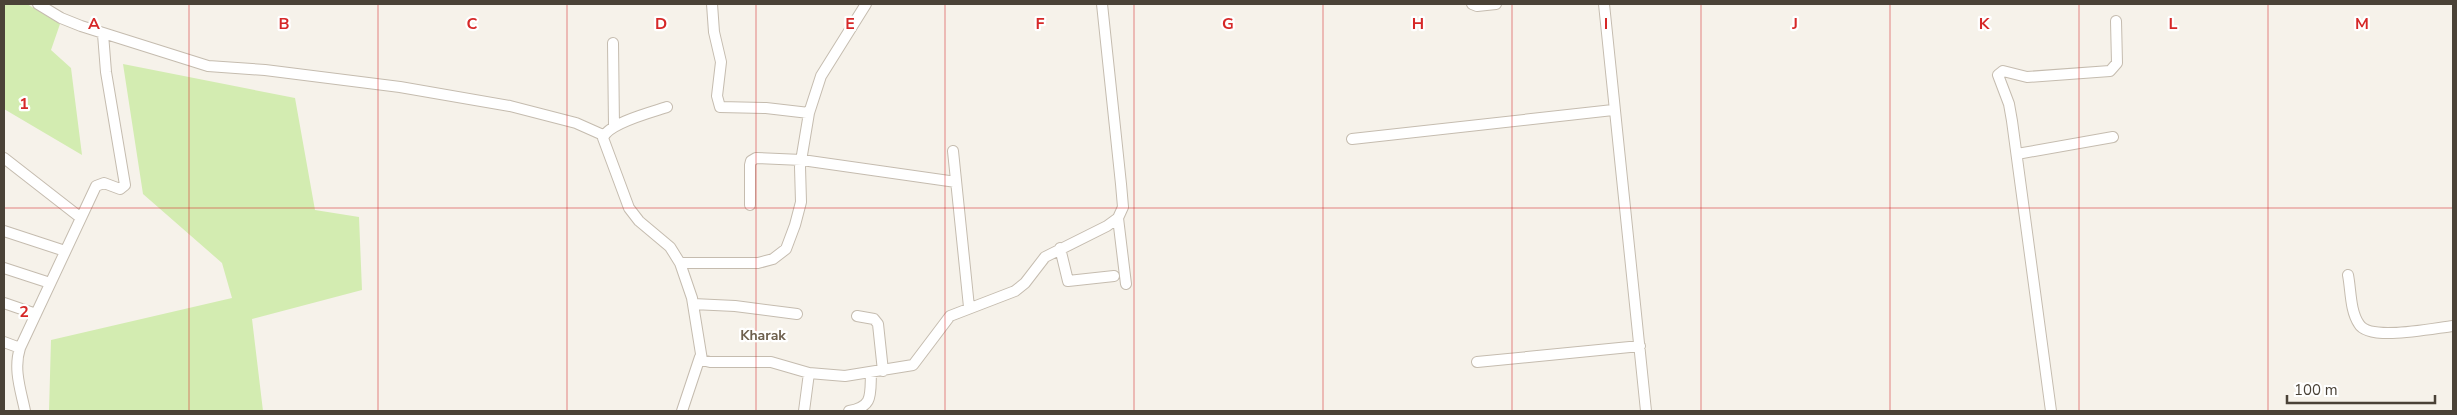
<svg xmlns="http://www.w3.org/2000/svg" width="2457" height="415" viewBox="0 0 2457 415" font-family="'Nunito Sans',sans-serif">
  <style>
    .green { fill: #d3ecb1 }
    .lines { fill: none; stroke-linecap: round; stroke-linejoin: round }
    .minor-casing { stroke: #c5bcaf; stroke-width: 12 }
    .minor { stroke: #fff; stroke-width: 10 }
    .grid { fill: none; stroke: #d62828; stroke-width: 1; stroke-opacity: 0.55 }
    .labels { text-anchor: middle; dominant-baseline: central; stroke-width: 4.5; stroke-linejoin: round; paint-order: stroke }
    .neighbourhood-label { font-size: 14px; font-weight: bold; fill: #6e604e; stroke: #fff }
    .grid-label { font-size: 16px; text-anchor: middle; font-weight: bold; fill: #d62828; stroke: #fff; stroke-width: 4.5; stroke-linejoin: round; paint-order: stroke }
  </style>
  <rect width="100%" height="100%" fill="#f6f2ea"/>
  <path class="green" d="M4,4H27L60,24L51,50L71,68L82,155L4,109Z
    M123,64L295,98L315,210L359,217L362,290L252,319L263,411H49L51,340L232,298L222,263L143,194Z"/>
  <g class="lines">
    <defs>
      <path id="minor" d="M38,4L61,18L81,26L208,66L265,70L400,87L510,106L576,123L603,135
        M712,4L714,32L721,62L717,96L720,107L766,108L809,113
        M1472,4L1477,6L1496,4
        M1604,4L1646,411
        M613,43L614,127
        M667,107C652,112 608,123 603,138L629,208L639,221L670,247L680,263L692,298L702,360L710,362H771L809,373L845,376L913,365L950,316L1015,291L1025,283L1045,257L1107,226L1118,218L1123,207L1121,184L1102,4
        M1352,139L1613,110
        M953,151L969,307
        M2017,154L2113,137
        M4,158L81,218
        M750,205V165L751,161L756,158L802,160L956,182
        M1118,218L1126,284
        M4,231L65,251
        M1060,248L1068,281L1114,276
        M680,263H758L773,259L786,249L795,225L801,202L800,167L809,113L821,76L866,4
        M4,268L50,283
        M2348,275C2351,290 2350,311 2359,324C2369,342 2434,328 2453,326
        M4,303L36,314
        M693,304L735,306L797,314
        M857,316L874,319L878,324L883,371
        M4,342L20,348
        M1477,362L1640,346
        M25,411C21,391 13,369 20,348L96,186L104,183L120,189L125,185L106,72L103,34
        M682,411L700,357
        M804,411L809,373
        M849,411C874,407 870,394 871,372
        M2051,411L2012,121L2009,104L1998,75L2003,71L2027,77L2110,71L2117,63L2116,21"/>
    </defs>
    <use href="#minor" class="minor-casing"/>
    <use href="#minor" class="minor"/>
  </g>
  <path class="grid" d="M189,4V411M378,4V411M567,4V411M756,4V411M945,4V411M1134,4V411M1323,4V411M1512,4V411M1701,4V411M1890,4V411M2079,4V411M2268,4V411M4,208H2453"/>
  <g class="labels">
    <g class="neighbourhood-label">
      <text x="763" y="335">Kharak</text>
    </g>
  </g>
  <g class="grid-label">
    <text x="94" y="29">A</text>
    <text x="284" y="29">B</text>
    <text x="472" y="29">C</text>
    <text x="661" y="29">D</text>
    <text x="850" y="29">E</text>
    <text x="1040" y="29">F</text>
    <text x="1228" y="29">G</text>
    <text x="1418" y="29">H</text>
    <text x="1606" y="29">I</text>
    <text x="1795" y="29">J</text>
    <text x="1984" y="29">K</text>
    <text x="2173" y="29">L</text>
    <text x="2362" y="29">M</text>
    <text x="24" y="109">1</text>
    <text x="24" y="317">2</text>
  </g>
  <rect width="2457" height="415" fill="none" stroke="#4a4237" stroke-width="10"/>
  <path d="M2287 395v8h148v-8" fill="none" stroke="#4a4237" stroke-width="2.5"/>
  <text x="2294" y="395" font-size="15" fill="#4a4237" stroke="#ffffff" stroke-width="4" paint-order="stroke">100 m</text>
</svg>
